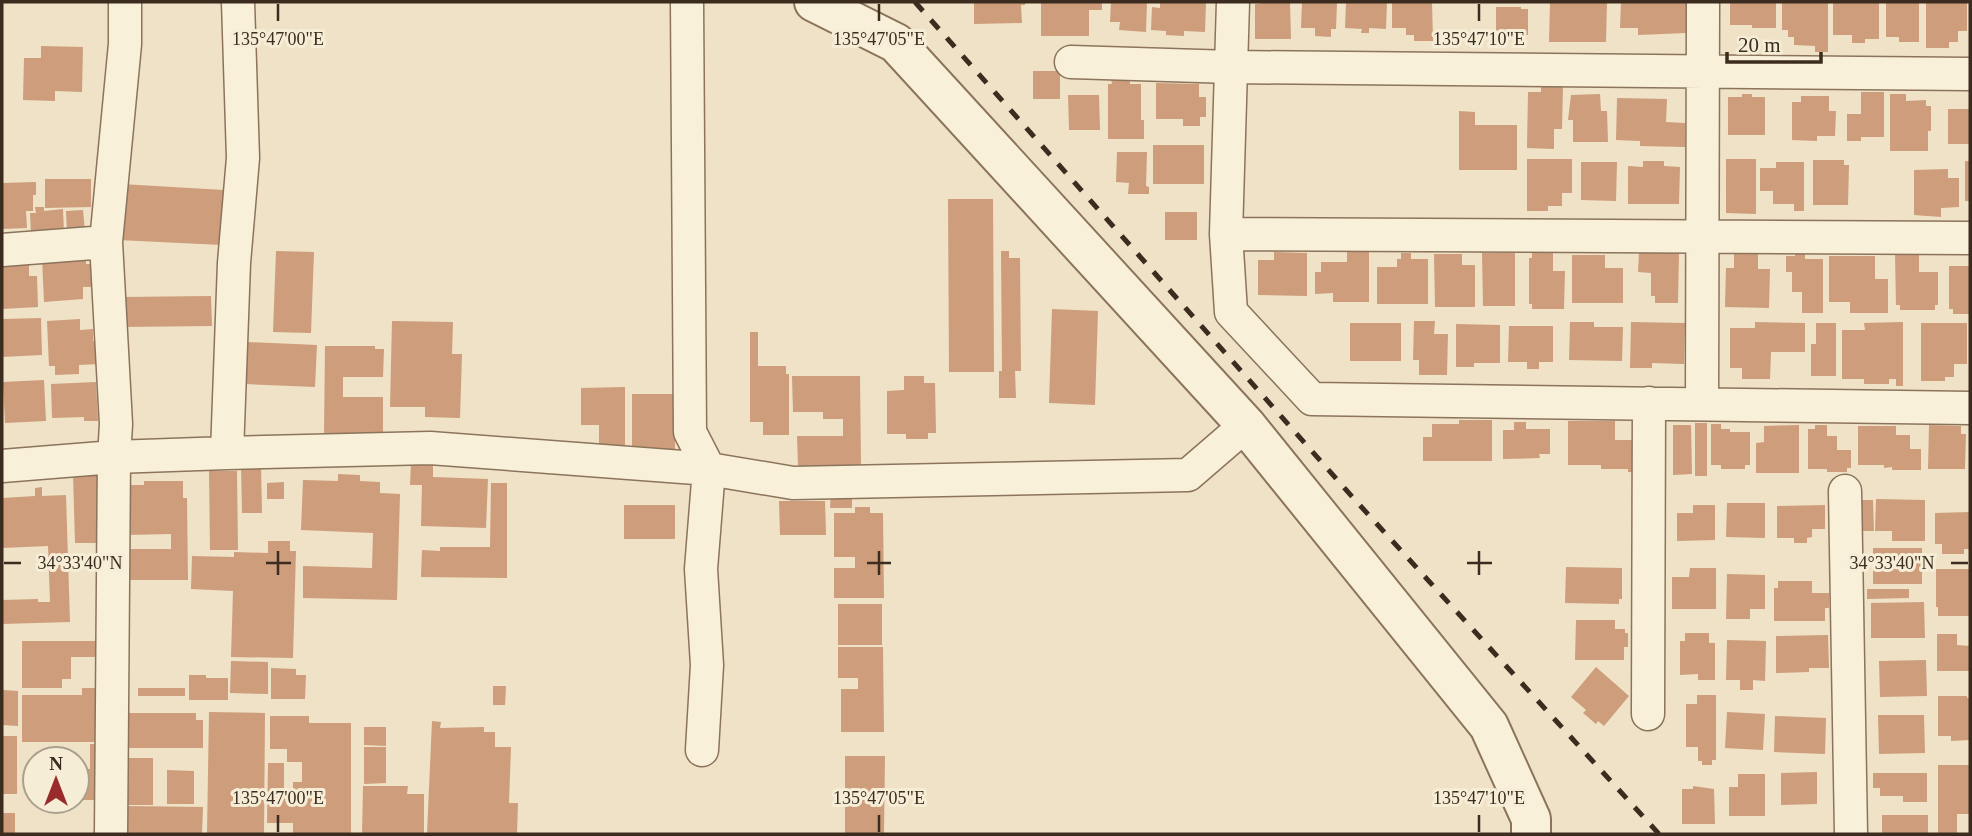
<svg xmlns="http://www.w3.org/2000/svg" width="1972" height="836" viewBox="0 0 1972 836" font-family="Georgia,serif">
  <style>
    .building { fill: #cd9d7c }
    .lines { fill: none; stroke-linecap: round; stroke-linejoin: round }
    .minor-casing { stroke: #8b745b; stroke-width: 35 }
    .tertiary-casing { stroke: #8b745b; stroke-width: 42 }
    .minor { stroke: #f9f0da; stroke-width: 32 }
    .tertiary { stroke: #f9f0da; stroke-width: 38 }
    .rail { stroke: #3b2c1f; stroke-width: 5; stroke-dasharray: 12 12; stroke-linecap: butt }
    .ticks { fill: none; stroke: #3b2c1f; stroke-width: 2.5 }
    .ticks-label { font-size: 18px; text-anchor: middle; fill: #3b2c1f; stroke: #f6edd6; stroke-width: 6; stroke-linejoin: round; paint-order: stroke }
  </style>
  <rect width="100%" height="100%" fill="#efe2c6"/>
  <path class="building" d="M974,2H1025V5H1021L1022,23L974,24Z
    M1041,2H1102V10H1089V36H1041Z
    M1111,2H1147L1146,32L1119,30L1120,22H1110Z
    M1160,2H1206L1205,32L1184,31V36L1166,35V31L1151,30L1152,7L1160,8Z
    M1271,2H1290L1291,39H1255V4Z
    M1302,2H1337L1336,29H1331V37L1315,36V28H1301Z
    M1346,2H1387L1386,29L1369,28V33H1361L1362,29L1345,28Z
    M1392,2H1432L1433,41H1414V35H1406V28H1392Z
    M1550,2H1607L1606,42H1549Z
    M1621,2H1686V33L1638,35V28H1620Z
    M1730,2H1776V28H1752V25H1730Z
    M1782,2H1828V52H1815V46L1794,45V37H1788V30H1782Z
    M1833,2H1879V39H1865V43H1852V35H1833Z
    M1886,2H1919V42H1899V37H1886Z
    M1926,2H1967V31H1958V42H1949V48H1926Z
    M1496,7H1521V9H1528V35L1520,36V39H1496Z
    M41,46L83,47L82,92L55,91V101L23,100L24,58H41Z
    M1033,71H1060V99H1033Z
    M1111,79H1130V84H1141V120H1144V139H1108V84H1112Z
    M1156,83L1199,84V97H1206V117H1200V126H1183V119H1156Z
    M1541,85L1563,86L1562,129H1554V149L1527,148L1528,92H1541Z
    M1861,92H1884V137H1861V141H1847V114H1861Z
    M1600,94L1601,111H1607L1608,142H1573V120H1568L1571,95Z
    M1742,94H1752V97H1765V135H1728V97H1742Z
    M1890,94H1906V101L1926,100V106H1931V131H1928V151H1890Z
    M1068,95H1099L1100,130H1069Z
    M1801,96H1829V111H1836L1835,136H1817V141L1792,140V102H1801Z
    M1617,98L1667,99L1666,122L1685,123V147L1640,146V141L1616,140Z
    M1948,109H1970V144H1948Z
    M1459,111L1475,112V125H1517V170H1459Z
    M1153,145H1204V184H1153Z
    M1117,152H1147L1146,186L1149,187V194H1128L1129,183L1116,182Z
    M1527,159H1572V193H1562V206H1548V211H1527Z
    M1726,159H1756V214L1726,213Z
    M1813,160H1844V165H1849L1848,205H1813Z
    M1643,161H1664V166L1680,167L1679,204H1628V166L1643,167Z
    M1965,161H1970V201H1965Z
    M1581,162H1617L1616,201L1581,200Z
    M1776,162H1804V211H1794V204H1773V191H1760V168H1776Z
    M1948,169V178H1959V207L1941,208V217L1914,215V170Z
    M45,179H91V207L45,208Z
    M36,182V195H33V211H26L27,228L2,229V183Z
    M121,184L224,190L222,245L118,240Z
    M948,199H993L994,372H949Z
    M35,207H44V211L63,209L64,233L31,235L30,213H36Z
    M83,210L85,232L67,233L66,211Z
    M1165,212H1197V240H1165Z
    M1347,249H1369V302H1333V293L1315,294V272H1321V262H1347Z
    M1532,249H1553V271H1565L1564,309H1532V304H1529V258H1532Z
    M276,251L314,252L311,333L273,332Z
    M1001,251H1009V258H1020L1021,371H1015L1016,398H999V371H1002Z
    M1734,251L1758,252V269H1770L1769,308L1725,307L1726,268H1734Z
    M1274,252L1307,253V296L1258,295V260H1274Z
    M1639,252H1679L1678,303H1655V296H1651V273L1638,272Z
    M1795,252H1805V259H1823V313H1802V292H1792V272H1786V256H1795Z
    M1401,253H1411V259H1428V304H1377V267H1397V259H1401Z
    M1482,253H1515V306H1483Z
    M1895,253H1919V272H1938V305H1935V310H1900V305H1896Z
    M1434,254H1462V265H1475V307H1435Z
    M1572,255H1605V268H1623V303H1572Z
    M86,256V264H90L92,287H83V299L44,302L42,258Z
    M1829,256H1875V279H1888V313H1850V302H1829Z
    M29,259V276H37L38,307L2,309L3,267H11L10,260Z
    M1949,266H1970V314H1953V309H1949Z
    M211,296L212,326L121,327V297Z
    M1052,309L1098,311L1095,405L1049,403Z
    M41,318L42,355L2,357L3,319Z
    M80,319V330L93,329V341H97L99,364L79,365V374L55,375V366H49L47,321Z
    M392,321L453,322L452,354H462L460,418L425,417V407H390Z
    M1414,321H1435L1434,334H1448L1447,375H1419V360H1413Z
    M1570,322H1594V327H1623L1622,361L1569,360Z
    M1631,322L1685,323L1684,364L1652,363V368H1630Z
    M1755,322L1805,323V352H1771L1770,379H1742V368H1730V328H1755Z
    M1903,322V386H1896V379H1889V384H1864V379H1842V330H1865L1864,323Z
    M1350,323H1401V361H1350Z
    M1816,323H1836V376H1811V344H1816Z
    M1921,323H1967V364H1954V377H1945V381H1921Z
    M1456,324L1500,325V363H1474V367H1456Z
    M1509,326H1553V362H1539V369H1527V362H1508Z
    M750,332H758V366H786V374H789V435H763V422H750Z
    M247,342L317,345L315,387L245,384Z
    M325,346H375V349H384L383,377H343V397H383V435L324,434Z
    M792,376H860L861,465L798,466L797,436H843V419H823V412H793Z
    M904,376H924V383H935L936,433H928V439H906V434H887V391L904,390Z
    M44,380L46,421L5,423L3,382Z
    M96,382L98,421H84V417L52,418L51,384Z
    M625,387V453H599V425H581V388Z
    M632,394H675V455H632Z
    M1459,420H1492V461H1423V437H1432V424H1459Z
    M1568,421H1615V440H1635V472H1628V469H1601V465H1568Z
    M1514,422H1526V429H1550V454H1539L1540,458L1503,459V430H1514Z
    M1695,423H1707V476H1695Z
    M1711,424H1721V429H1730V432H1750V465H1745V469H1721V465H1711Z
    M1673,425H1691L1692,474L1673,475Z
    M1799,425V473H1756V443L1764,442V426Z
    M1815,425H1827V436H1837V450H1851V468H1847V472H1827V469H1808V429H1815Z
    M1929,425L1961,426V434H1966L1965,469H1928Z
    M1858,426H1896V435H1910V449H1921V470H1892V467L1884,468V465H1858Z
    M411,463L433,464V477L488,479L486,528L421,526L422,485H410Z
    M241,465H261L262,513H242Z
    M209,471H237L238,550H210Z
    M111,474L102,543H75L73,475Z
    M338,474L360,475V481L380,482V493L400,494L397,600L303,598V566L372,568L373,533L301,530L303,480L338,481Z
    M144,481H183V498H187L188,580H127V549H171V534L126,535L125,485H144Z
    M284,482V499H267V483Z
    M491,483H507V578L421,577L422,550L440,551V547H490Z
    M42,487V496L66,495L70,622L2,624V600L38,599V602H50L48,546L2,548V498L35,496V488Z
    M831,491H852V508H830Z
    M1876,499L1925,500V541H1892V531H1875Z
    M1857,500H1873L1874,531H1858Z
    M779,501H825L826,535H780Z
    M1727,503H1765V538L1726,537Z
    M624,505H675V539H624Z
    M1693,505H1715V540L1677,541V513H1693Z
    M1825,505V529H1812V537L1807,538V543H1794V538H1777V506Z
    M855,507H870V513H883L884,598H834V568H855V557H834V513H855Z
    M1970,512V549H1964V554H1942V544H1935V513Z
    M268,541H290V551H296L293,658L231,657L233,591L191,589L192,556L234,557V552L268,553Z
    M1873,548H1922V584H1873Z
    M1566,567L1622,568V599H1619V604L1565,603Z
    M1690,568H1716V609H1672V577H1689Z
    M1936,569H1970V616H1938V607H1936Z
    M1727,574L1765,575V609H1750V619H1726Z
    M1778,581H1812V593H1829V608H1825V621H1774V588H1778Z
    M1867,589H1909V598L1867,599Z
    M1924,602L1925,638H1871V603Z
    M838,604H882V645H838Z
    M1576,620H1615V629H1625V633H1628V647H1624V660H1575Z
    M1685,633H1709V643H1715V680H1698V674L1680,675V641H1685Z
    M1937,634H1957V645L1970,646V671H1937Z
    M1828,635L1829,668H1809V672L1776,673V636Z
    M1727,640L1766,641L1765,681L1753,680V690H1740V680H1726Z
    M22,641H98V657H71V679H62V688H22Z
    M838,647H883L884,732H841V689H858V678H838Z
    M1926,660L1927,696L1880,697L1879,661Z
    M231,661L268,662V694L230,693Z
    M1596,667L1629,696L1604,726L1598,721L1596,724L1583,713L1586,710L1571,697Z
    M271,668L296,669V675H306L305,699H271Z
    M189,675H206V678H228V700H189Z
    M493,686H506L505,705H493Z
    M82,688H101L108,742H22V695H82Z
    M138,688H185V696H138Z
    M3,690L18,691V726L2,725Z
    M1697,695H1716V760H1712V765H1702V761H1698V747H1686V704H1697Z
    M1938,696H1967V698H1970V740L1951,741V736H1938Z
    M209,712L265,713L264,834H207Z
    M1727,712L1765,714L1763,750L1725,748Z
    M125,713H196V720H203V748H124Z
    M1878,715H1924L1925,753L1879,754Z
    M270,716H309V723H351V834L293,833V823H267L268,763H284V790H293V782H302V762H287V749H270Z
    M1775,716L1826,718L1825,754L1774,752Z
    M432,721L441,722L440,728L484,727V732H495V747H511L509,803H518L517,834H427Z
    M364,727H386V746L364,745Z
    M2,736H17V794H2Z
    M90,744H108V800H77V769H90Z
    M364,747H386V783L364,784Z
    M845,756H885L884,834H845Z
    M125,758H153V805H124Z
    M1938,765H1970V814H1957V834H1938Z
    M167,770L194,771V804H167Z
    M1817,772V804L1781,805V773Z
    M1873,773H1927V802H1903V796H1880V788H1873Z
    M1738,774H1765V816H1729V787H1738Z
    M363,786H408L407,794H424V834H362Z
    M1693,786L1714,789L1715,824H1682V789H1693Z
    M124,806L203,807L202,834H124Z
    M2,813H15V834H2Z
    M1882,815H1928V834H1882Z"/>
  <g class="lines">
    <defs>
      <path id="minor" d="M687,2L690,432L709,469L701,569L707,665L702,750
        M1233,2L1226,234L1231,312L1312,399L1970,408
        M1071,62L1232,67L1970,74
        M1226,234L1970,238
        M106,242L125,44V2
        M2,250L106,242L116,424L114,457L111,834
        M1702,404L1703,2
        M227,453L234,263L243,158L238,2
        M2,466L114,457L227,453L430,448L709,469L793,483L1188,475L1246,425
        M1845,491L1851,834
        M1648,714L1649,403"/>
      <path id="tertiary" d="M814,2L896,43L1246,425L1489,726L1531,819V834"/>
    </defs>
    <use href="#minor" class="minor-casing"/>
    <use href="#tertiary" class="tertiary-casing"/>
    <use href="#minor" class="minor"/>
    <use href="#tertiary" class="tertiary"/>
    <path class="rail" d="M915,2L1356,501L1659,834"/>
  </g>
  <path class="ticks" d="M278,4V21M879,4V21M1479,4V21M278,551V575M879,551V575M1479,551V575M4,563H21M266,563H291M867,563H891M1467,563H1492M1951,563H1968M278,815V832M879,815V832M1479,815V832"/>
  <g class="ticks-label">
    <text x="278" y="45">135°47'00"E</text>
    <text x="879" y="45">135°47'05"E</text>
    <text x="1479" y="45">135°47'10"E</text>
    <text x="80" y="569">34°33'40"N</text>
    <text x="1892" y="569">34°33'40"N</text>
    <text x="278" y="804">135°47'00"E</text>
    <text x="879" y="804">135°47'05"E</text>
    <text x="1479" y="804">135°47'10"E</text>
  </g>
  <rect width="1972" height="836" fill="none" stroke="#3b2c1f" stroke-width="7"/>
  <g transform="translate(56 780)"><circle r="33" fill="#f6edd6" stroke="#aba08d" stroke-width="2"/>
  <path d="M0-5L12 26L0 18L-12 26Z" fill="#9a2b2c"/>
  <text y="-10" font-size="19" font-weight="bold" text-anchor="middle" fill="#3b2c1f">N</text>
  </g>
  <path d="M1727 52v10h94v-10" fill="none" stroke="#3b2c1f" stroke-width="3.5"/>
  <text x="1738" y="52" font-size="21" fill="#3b2c1f" stroke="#f6edd6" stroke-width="5" paint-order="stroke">20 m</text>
</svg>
